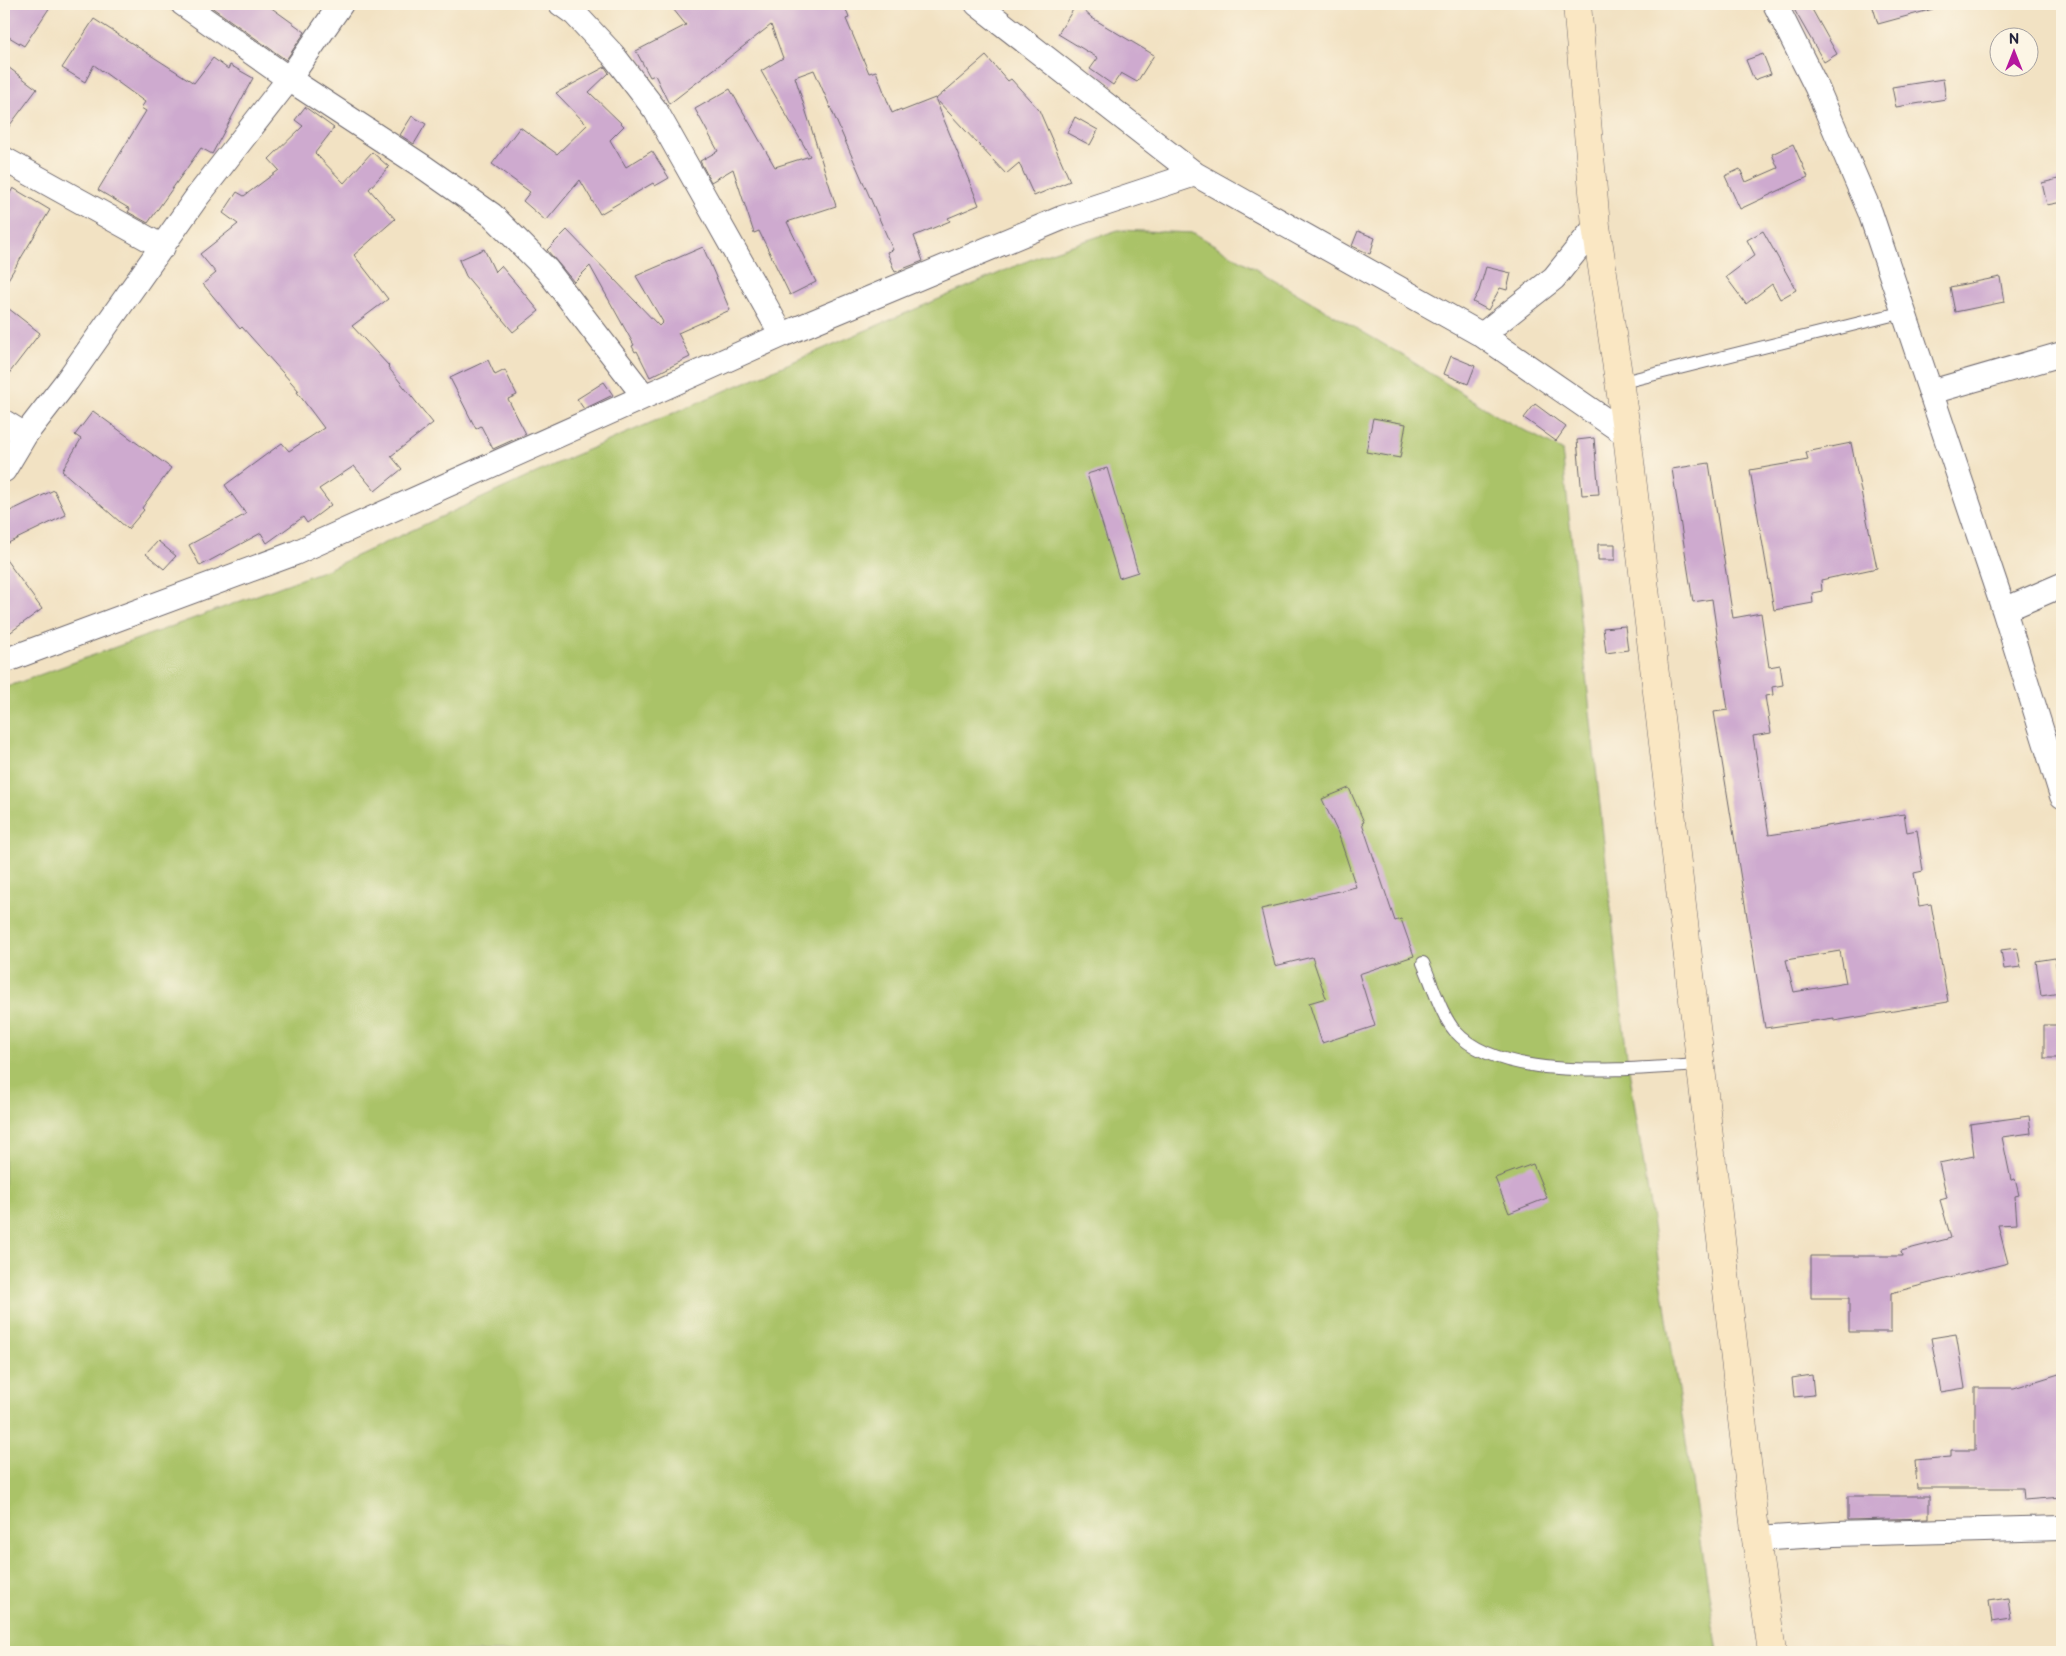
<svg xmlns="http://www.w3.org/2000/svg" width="2066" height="1656" viewBox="0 0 2066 1656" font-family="'Balsamiq Sans',sans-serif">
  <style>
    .green { fill: #aac368; stroke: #667252 }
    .building { fill: #ceaacf; fill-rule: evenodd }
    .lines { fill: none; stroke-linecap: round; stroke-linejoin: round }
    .service-casing { stroke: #6b656b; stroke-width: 14 }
    .minor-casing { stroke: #6b656b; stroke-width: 26 }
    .secondary-casing { stroke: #6b656b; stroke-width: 29 }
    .service { stroke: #fff; stroke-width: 12 }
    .minor { stroke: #fff; stroke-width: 24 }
    .secondary { stroke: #fae7c3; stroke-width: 28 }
  </style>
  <rect width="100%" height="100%" fill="#fcf5e5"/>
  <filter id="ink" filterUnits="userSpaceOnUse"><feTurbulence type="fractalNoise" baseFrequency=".02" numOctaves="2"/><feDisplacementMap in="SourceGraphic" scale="10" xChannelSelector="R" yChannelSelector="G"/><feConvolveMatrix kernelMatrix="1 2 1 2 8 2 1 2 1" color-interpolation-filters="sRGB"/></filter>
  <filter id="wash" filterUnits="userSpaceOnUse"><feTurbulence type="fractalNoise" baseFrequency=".0096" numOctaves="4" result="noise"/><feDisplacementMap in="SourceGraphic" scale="20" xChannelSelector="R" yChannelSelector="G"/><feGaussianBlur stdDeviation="1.12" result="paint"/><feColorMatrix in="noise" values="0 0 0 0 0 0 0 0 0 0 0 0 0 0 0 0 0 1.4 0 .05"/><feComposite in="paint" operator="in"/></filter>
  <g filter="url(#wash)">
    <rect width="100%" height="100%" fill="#f2e2c3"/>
    <path class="green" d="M1118,230L1194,233L1402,355L1499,417L1562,450L1626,1049L1718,1652H4V688L328,569L571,457L1039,256Z"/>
    <g id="blocks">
      <path class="building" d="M4,4H52L24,46L4,34Z
        M207,4H266L305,32L286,60Z
        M669,4H844L849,18L846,19L869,73L876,71L892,113L901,109L902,111L935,98L979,205L948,218L950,221L914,236L923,261L895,272L887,252L893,250L814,70L795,77L836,206L787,222L816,282L790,295L759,231L754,233L733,169L711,182L700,161L718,151L695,109L730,89L775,167L810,156L761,71L783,58L771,25L669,104L655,75L650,77L636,51L686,25Z
        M1791,4H1809L1837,54L1824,62Z
        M1872,4H1933V9L1878,24Z
        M1080,7L1092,18L1154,55L1137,82L1121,73L1113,85L1090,69L1098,58L1058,34L1074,8L1077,9Z
        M94,19L194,83L213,58L228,69L230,65L253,78L212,154L201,148L148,223L128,212L130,209L98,190L146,111L141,108L145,102L94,65L85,82L62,68Z
        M1763,54L1771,74L1754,80L1746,60Z
        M986,56L1008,81L1011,79L1039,110L1070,181L1034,196L1019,163L1006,174L936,99Z
        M4,64L37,89L4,133Z
        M605,67L609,73L589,92L624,126L610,140L626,167L652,151L669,178L655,186L653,183L600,214L580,180L546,221L523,201L530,192L492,164L520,127L557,154L587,125L556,93Z
        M1943,79L1946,99L1896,107L1892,87Z
        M305,107L334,128L315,153L344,183L372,152L389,167L369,189L395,219L354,255L388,299L352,326L389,366L388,367L433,423L391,456L402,469L375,491L354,466L319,489L331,505L307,523L303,517L267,543L261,533L200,566L189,545L246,514L225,485L282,443L289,451L324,428L297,392L299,391L242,327L240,329L203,284L216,273L200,254L238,224L223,213L237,192L244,196L279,170L269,159L303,126L295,120Z
        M412,116L426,124L414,144L400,135Z
        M1075,117L1098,130L1090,145L1067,133Z
        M1793,144L1808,177L1740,209L1725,176L1740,169L1746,182L1778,168L1772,154Z
        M2062,178V202L2047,205L2042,183Z
        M13,188L50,210L4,286V204Z
        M567,230L659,326L663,322L636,276L703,247L730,310L678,333L690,357L650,377L637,351L635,352L632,346L634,345L590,266L574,282L547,250Z
        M1358,231L1375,238L1370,254L1352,246Z
        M1763,231L1796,290L1780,299L1772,284L1746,304L1726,277L1755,255L1747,240Z
        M484,249L495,272L501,266L539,311L513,332L466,276L459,260Z
        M1486,267L1511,273L1507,290L1500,288L1488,310L1473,302L1479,291Z
        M2000,277L2004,302L1955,312L1950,287Z
        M4,305L40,333L4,380Z
        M1451,356L1475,366L1468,384L1444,374Z
        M488,360L495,375L505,370L517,395L508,399L526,434L493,449L481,426L476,429L450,378Z
        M604,382L613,395L584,409L577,399Z
        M1535,404L1566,427L1556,441L1524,418Z
        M93,411L171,468L142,508L144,510L128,529L62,471L81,439L75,435Z
        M1373,418L1406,424L1400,458L1366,452Z
        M1594,438L1599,494L1582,495L1577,440Z
        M1851,443L1877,568L1821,580L1822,591L1812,593L1813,603L1774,610L1750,470L1808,460L1806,452Z
        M1709,463L1733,618L1761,613L1769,667L1780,665L1783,685L1772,687L1773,695L1765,696L1771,733L1753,736L1769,835L1904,814L1907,832L1917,830L1923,871L1914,873L1919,906L1931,904L1948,1002L1834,1021V1018L1765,1028L1714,712L1728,710L1712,599L1693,602L1672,469ZM1840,951L1846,983L1794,992L1786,960Z
        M1107,468L1138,572L1119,578L1087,474Z
        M54,490L66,515L4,545V514Z
        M158,541L176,556L164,569L146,554Z
        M1598,544H1615V560H1598Z
        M4,557L42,609L4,637Z
        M1625,626L1628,650L1606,653L1603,628Z
        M1349,788L1364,822L1362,823L1395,921L1401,919L1414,956L1359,974L1375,1026L1322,1043L1309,1003L1326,998L1312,957L1275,966L1261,909L1356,887L1338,833L1322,799Z
        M2017,948L2021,967L2004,969L2001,950Z
        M2055,958L2060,993L2041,996L2036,961Z
        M2044,1025H2062V1058H2044Z
        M2029,1116L2031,1133L2002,1137L2011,1180L2015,1179L2019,1195L2015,1196L2017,1224L1998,1225L2008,1263L1891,1293V1332H1849V1298H1811V1256H1902L1901,1251L1951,1238L1940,1200L1947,1198L1939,1163L1974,1156L1970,1124Z
        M1533,1164L1547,1198L1509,1213L1495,1178Z
        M1956,1334L1965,1388L1941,1392L1931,1338Z
        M2062,1373V1497L2024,1500L2023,1488H1917L1915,1460L1951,1457V1450H1975V1388H2014Z
        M1812,1375L1814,1395L1794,1397L1792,1378Z
        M1848,1496H1929V1518L1848,1520Z
        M2008,1598L2011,1619L1992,1622L1989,1601Z"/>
    </g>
  </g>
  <g filter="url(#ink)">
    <use href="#blocks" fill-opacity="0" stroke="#6b656b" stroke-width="1"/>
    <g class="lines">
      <defs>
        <path id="service" d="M1619,383L1904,312
          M1423,963C1432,983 1441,1015 1455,1031C1502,1084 1636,1068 1701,1065"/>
        <path id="minor" d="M183,4L289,79L425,168L492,215L547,270L644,396
          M561,4L575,14L613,55L656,111L782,335
          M977,4L1195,174L1482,335L1627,435
          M1775,4L1817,88L1870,212L2004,610L2062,796
          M4,159L163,247
          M1482,335L1554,278L1596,226
          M1931,392L2062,354
          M4,422L25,435
          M4,470L25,435L67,381L197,197L289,79L341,4
          M2004,610L2062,585
          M4,661L295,553L782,335L1062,218L1195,174
          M1756,1539L1835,1534L2062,1528"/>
        <path id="secondary" d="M1577,4L1596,226L1627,435L1756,1539L1772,1652"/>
      </defs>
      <use href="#service" class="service-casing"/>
      <use href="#minor" class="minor-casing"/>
      <use href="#secondary" class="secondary-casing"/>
      <use href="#service" class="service"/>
      <use href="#minor" class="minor"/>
      <use href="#secondary" class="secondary"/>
    </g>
  </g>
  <rect width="2066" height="1656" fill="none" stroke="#fcf5e5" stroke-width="20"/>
  <g transform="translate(2014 52)"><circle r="24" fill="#fcf5e5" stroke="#a5a1a1"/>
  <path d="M0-4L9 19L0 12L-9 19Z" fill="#b5179e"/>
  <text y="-8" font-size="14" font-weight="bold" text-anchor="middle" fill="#22223b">N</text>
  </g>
</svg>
